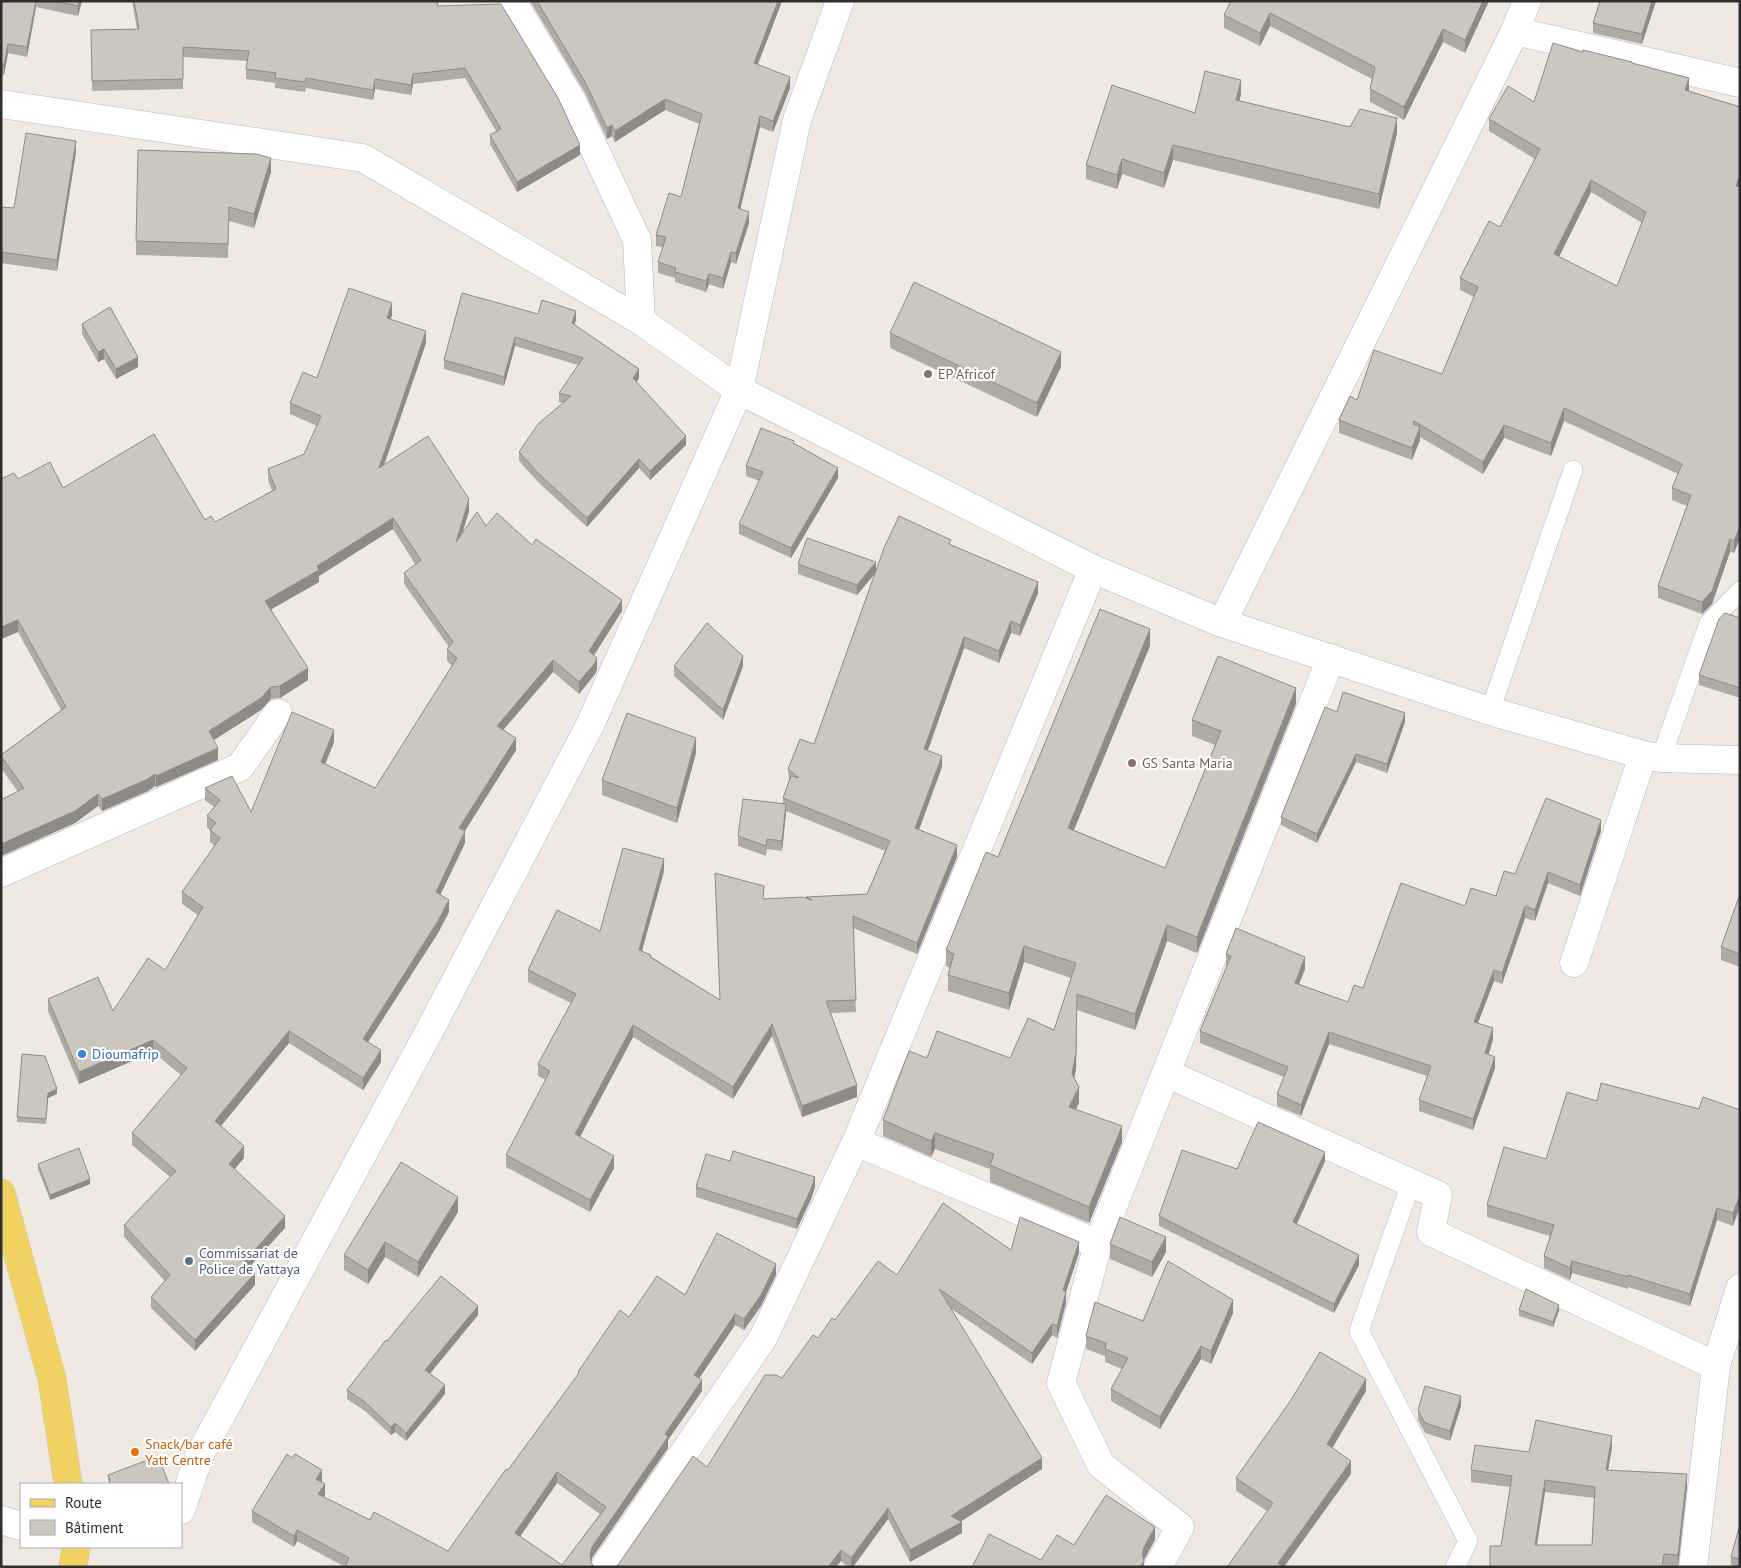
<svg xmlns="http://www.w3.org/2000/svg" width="1741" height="1568" viewBox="0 0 1741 1568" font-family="'PT Sans',sans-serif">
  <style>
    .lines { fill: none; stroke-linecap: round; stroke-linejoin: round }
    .service-casing { stroke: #b4b7c1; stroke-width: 20 }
    .minor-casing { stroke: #b4b7c1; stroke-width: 29 }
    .primary-casing { stroke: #c9c9c9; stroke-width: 29 }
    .service { stroke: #fff; stroke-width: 19 }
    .minor { stroke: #fff; stroke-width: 28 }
    .primary { stroke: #f2d163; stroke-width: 28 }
    .wall { fill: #afaba4; fill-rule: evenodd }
    .shaded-wall { fill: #8e8b86 }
    .building { fill: #cbc7bf; stroke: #8e8b86; fill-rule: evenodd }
    .education-dot { fill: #8d6e63; stroke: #fff; stroke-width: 2 }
    .shop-dot { fill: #3f7fe0; stroke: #fff; stroke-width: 2 }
    .service-dot { fill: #5c6f8a; stroke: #fff; stroke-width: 2 }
    .food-dot { fill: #e8710a; stroke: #fff; stroke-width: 2 }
    .labels { text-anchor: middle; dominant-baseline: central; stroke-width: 4.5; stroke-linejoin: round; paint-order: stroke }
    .education-label { font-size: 14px; fill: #785e54; stroke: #fff; text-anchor: start }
    .shop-label { font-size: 14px; fill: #366cbe; stroke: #fff; text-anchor: start }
    .service-label { font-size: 14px; fill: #4e5e75; stroke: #fff; text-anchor: start }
    .food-label { font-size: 14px; fill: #c56008; stroke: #fff; text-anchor: start }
  </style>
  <rect width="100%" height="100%" fill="#efe9e1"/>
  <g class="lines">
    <defs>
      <path id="service" d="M1490,711L1573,470
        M1661,758L1709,623L1740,591
        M1411,1183L1359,1331L1468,1541L1455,1567"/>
      <path id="minor" d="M512,1L572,101L637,240L641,321
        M1515,31L1740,83
        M1,104L363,158L641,321L739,390L1093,569L1222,623L1490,711L1643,755L1661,758L1740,760
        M1222,623L1515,31L1527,1
        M1,873L240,767L278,713
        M1574,963L1643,755
        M1166,1073L1438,1195L1431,1232L1716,1366
        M856,1142L1098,1244
        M181,1510L199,1456L425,1039L590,725L739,390L797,120L840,1
        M1,1520L21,1526
        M605,1567L763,1338L856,1142L1093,569
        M1158,1567L1180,1527L1101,1465L1061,1383L1098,1244L1331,658
        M1693,1567L1716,1366L1740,1288"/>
      <path id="primary" d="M1,1193L52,1379L68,1484
        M73,1567L76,1547"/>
    </defs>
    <use href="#service" class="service-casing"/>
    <use href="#minor" class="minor-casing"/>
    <use href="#primary" class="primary-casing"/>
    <use href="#service" class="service"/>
    <use href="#minor" class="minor"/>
    <use href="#primary" class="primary"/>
  </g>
  <path class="wall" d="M1,1H82L78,16L36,7L27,57L8,53L4,75H1Z
    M132,1H437L438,6L580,155L517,192L490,144V135L496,131L465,78L413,84L411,95L375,89L373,100L306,88L305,92L275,88V83L246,79V69L248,61L183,57V89L92,91L91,30L137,29Z
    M530,1H781V4L758,64L790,88L773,132L760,127L740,209L749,223L736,264L731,262L723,289L709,284L706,292L675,282V278L658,273V262L663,247L656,246V235L681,197L699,124L665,110L615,142L612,136L607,139L585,93Z
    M1231,1H1489L1465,53L1443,42L1404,120L1370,102V89L1372,79L1270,26L1260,46L1224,28V15Z
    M1600,1H1656L1642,44L1593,33V23Z
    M1583,52L1632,63L1689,92L1740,107V538L1734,553L1730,552L1712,604L1702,614L1658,598V586L1687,506L1672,500V488L1678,474L1564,421L1551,456L1504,438L1483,474L1420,437V440L1412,460L1339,433V420L1357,400L1442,374L1474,297L1460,290V278L1500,227L1535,159L1489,131V119L1534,102ZM1591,192L1642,223L1617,286L1559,257Z
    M1241,94L1239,101L1350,127L1397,133L1379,209L1173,160L1164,188L1122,174L1117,189L1086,179V165L1195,113Z
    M76,152L57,271L1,263V207L14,208Z
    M271,172L254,228L229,221L228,258L136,255V241Z
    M538,314L576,320L574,325L639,378L637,382L686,445L650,480L639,468L587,527L538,482L519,461V452L563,403L559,402V393L578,365L515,346L504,386L444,369V360Z
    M392,315L391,319L426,343L384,464L469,511L462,534L486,526L532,545L622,611L594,655L597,670L595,674L579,694L553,672L503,730L516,750L465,831V843L440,895L449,912L438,933L368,1042L381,1062L363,1090L289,1043L221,1126L244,1158L234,1169L285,1228L249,1267L255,1285L195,1351L151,1308V1297L165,1281L124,1237V1225L170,1177L132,1145V1133L181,1075L153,1052L79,1084L48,1011V999L113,1011L165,970L198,915L182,904V892L215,846L210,842V830L207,828V816L214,807L205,800V788L251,812L334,742L325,764L375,788L452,666L447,661V649L449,647L404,584V573L415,564L393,529L319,576V582L271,609L308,680L280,698L271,699L261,710L214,740L218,760L156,787L155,786L148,791L102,811L98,806L75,823L1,856V800L18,792L1,768V755L61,710L18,632L1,639V479H18L63,488L215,522L272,491L268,480V469L304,454L317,426L290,414V403L317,378Z
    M82,324L138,367L116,379L104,359L98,362L82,334Z
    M890,333L1061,367L1037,417L890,348Z
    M794,443L838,478L791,558L739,534V524L759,481L746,476V466Z
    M951,545L1038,593L1020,636L1011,633L999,663L964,648L928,750L942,767L919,830L957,857L917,954L853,928L856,1012L831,1013L857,1097L802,1117L772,1036L733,1099L633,1037L580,1137L614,1168L590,1212L506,1167V1155L546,1080L538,1076V1064L571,1003L528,982V970L600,931L664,871L642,951L720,1000L715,873L764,899L806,898V897L867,894L885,851L786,811L782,851L767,849L766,856L738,846V836L783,804V798L789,781L788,769L814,744L875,574L857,595L798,574V564L876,569Z
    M1740,618V698L1699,685V675Z
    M1150,646L1074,830L1165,868L1215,745L1192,736V720L1296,704L1197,953L1167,941L1135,1030L1077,1010L1076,1069L1074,1078L1079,1103L1076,1109L1122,1142L1089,1223L990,1182V1169L935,1149L931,1157L883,1136V1120L927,1058H1010L1054,1030L1071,978L1024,962L1009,1010L948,991V975L950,968L946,966V950L998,857Z
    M674,666H743L723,720L674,676Z
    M1337,712L1405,722L1387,773L1356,762L1317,843L1281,825V817Z
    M696,753L677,823L602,795V780Z
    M1601,831L1580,896L1548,883L1535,921L1525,918L1502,984L1494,981L1478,1023L1493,1039L1489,1054L1495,1068L1473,1130L1419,1111V1100L1427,1076L1329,1044L1301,1116L1277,1106V1094L1284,1077L1200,1043V1031L1227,966L1226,965V954L1305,969L1299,984L1348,1002L1363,988L1465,906L1496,896L1515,874Z
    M1740,894V967L1721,960V947Z
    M22,1054L57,1094L48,1098L46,1124L17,1122Z
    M1597,1101L1699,1109L1740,1110L1733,1226L1717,1220L1690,1306L1628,1287V1289L1572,1273L1570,1280L1544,1268V1256L1550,1236L1487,1217V1205L1546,1159Z
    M1325,1161L1297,1224L1359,1265L1334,1313L1159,1226V1216L1237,1169Z
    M38,1164L90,1184L50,1200L38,1169Z
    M696,1187H815L811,1199L797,1229L696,1197Z
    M458,1212L418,1277L385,1257L368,1284L344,1270V1255Z
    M1110,1244L1166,1252L1152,1277L1110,1259Z
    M1011,1250L1079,1253L1066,1292V1303L1057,1338L1052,1335L1032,1364L950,1308L1042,1469L960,1521L962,1533L910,1562L888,1519L853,1567H848L841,1561L618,1565L707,1467L782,1378L835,1320L897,1275Z
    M776,1275L761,1306L744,1330L735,1325L699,1378L702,1391L668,1440V1448L592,1558L591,1562L594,1567H345L297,1541L294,1547L252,1522V1511L292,1458L321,1482L325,1495L324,1497L370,1520L448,1551L578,1375V1372L629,1317L685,1295ZM557,1483L600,1514L562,1565L520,1536Z
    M1519,1310H1559L1553,1327L1519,1316Z
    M1233,1313L1211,1364L1201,1359L1160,1429L1111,1401V1389L1122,1369L1105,1362V1356L1086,1349V1336L1143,1321Z
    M478,1315L430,1374L445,1394L406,1441L395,1432L391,1435L365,1411L347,1399V1390L387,1341Z
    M1366,1391L1332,1448L1351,1474L1267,1511L1236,1491V1478Z
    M1461,1406L1450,1441L1425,1433L1418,1420V1410Z
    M1612,1448L1608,1470L1687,1486L1678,1567L1501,1546L1510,1487L1471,1482V1470L1529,1452ZM1545,1492L1594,1498L1592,1545H1537Z
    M108,1475L169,1484H110L108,1480Z
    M1740,1524V1567H1731V1557Z"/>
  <path class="shaded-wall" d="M36,1V7L27,57V47Z
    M79,1H82L78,16V6Z
    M778,1H781V4L754,74V63Z
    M1483,1H1489L1465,53V40Z
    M1652,1H1656L1642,44V34Z
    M1270,13V26L1260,46V33Z
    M1443,29V42L1404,120V107Z
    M8,44V53L4,75V65Z
    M413,74V84L411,95V85Z
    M790,77V88L773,132V121Z
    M1689,78V91L1685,103V90Z
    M375,79V89L373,100V90Z
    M1241,80V94L1236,115V100Z
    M665,99V110L615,142V131Z
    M760,116V127L738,219V208Z
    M1397,118V133L1379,209V194Z
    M612,125V136L607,139V128Z
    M76,141V152L57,271V260Z
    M580,145V155L517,192V182Z
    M1173,145V160L1164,188V173Z
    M271,158V172L254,228V214Z
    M1122,159V174L1117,189V175Z
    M1740,174V187L1736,186Z
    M1591,180V192L1554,267V254Z
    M749,212V223L736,264V253Z
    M731,252V262L723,289V278Z
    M709,274V284L706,292V281Z
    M392,303V315L387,330V318Z
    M576,311V320L572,333V323Z
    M426,331V343L379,480V468Z
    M515,337V346L504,386V377Z
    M104,349V359L98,362V352Z
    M1061,352V367L1037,417V403Z
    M138,357V367L116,379V369Z
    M639,369V378L633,387V378Z
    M1564,408V421L1551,456V443Z
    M1504,425V438L1483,474V462Z
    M1420,427V440L1412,460V448Z
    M686,436V445L650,480V471Z
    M639,459V468L587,527V518Z
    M838,468V478L791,558V548Z
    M469,499V511L456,554V542Z
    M393,518V529L319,576V582L265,613V601L317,566Z
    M1740,526V538L1734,553V541Z
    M1730,539V552L1712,604L1702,614V602Z
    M876,562V572L857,595V585Z
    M1038,582V593L1020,636V625Z
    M622,600V611L589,663V651Z
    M18,620V632L1,639V627Z
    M1011,621V633L999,663V651Z
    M1150,629V646L1068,844V828Z
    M964,637V648L924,761V749Z
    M743,656V666L723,720V710Z
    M597,658V670L595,674L579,694V682Z
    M553,660V672L497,737V726Z
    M308,668V680L280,698V686Z
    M271,687V699L261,710L209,743V731Z
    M1296,688V704L1197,953V937Z
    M1405,713V722L1387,773V764Z
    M334,730V742L321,774V762Z
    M516,738V750L459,840V828Z
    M696,738V753L677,823V808Z
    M218,748V760L156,787V776Z
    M1356,754V762L1317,843V834Z
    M942,756V767L915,840V828Z
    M155,774V786L148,791L102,811V799Z
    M98,794V806L75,823L1,856V844Z
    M786,804V814L782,851V841Z
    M1601,820V831L1580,896V885Z
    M465,831V843L436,904V892Z
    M957,845V857L917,954V943Z
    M664,859V871L639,961V950Z
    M1548,872V883L1535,921V910Z
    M449,900V912L438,933L363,1050V1039Z
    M1525,906V918L1502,984V973Z
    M1167,925V941L1135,1030V1014Z
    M1024,946V962L1009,1010V993Z
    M1305,957V969L1295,994V983Z
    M1494,970V981L1474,1033V1022Z
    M1077,1010L1076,1069L1072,1090V1074Z
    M772,1024V1036L733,1099V1087Z
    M633,1025V1037L575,1146V1134Z
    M1493,1028V1039L1485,1065V1053Z
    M289,1031V1043L215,1133V1121Z
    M1329,1032V1044L1301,1116V1105Z
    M153,1040V1052L79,1084V1072Z
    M381,1050V1062L363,1090V1078Z
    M1495,1057V1068L1473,1130V1119Z
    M857,1085V1097L802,1117V1106Z
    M1079,1087V1103L1069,1123V1107Z
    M57,1089V1094L48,1098L46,1124L48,1093Z
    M1122,1126V1142L1089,1223V1207Z
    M935,1133V1149L931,1157V1141Z
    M244,1146V1158L229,1176V1164Z
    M1325,1152V1161L1293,1232V1222Z
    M614,1156V1168L590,1212V1200Z
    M815,1177V1187L811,1199L797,1229V1219Z
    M90,1179V1184L50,1200V1195Z
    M1740,1195V1207L1733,1226V1213Z
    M458,1197V1212L418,1277V1262Z
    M1717,1208V1220L1690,1306V1294Z
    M285,1216V1228L244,1273V1262Z
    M1166,1237V1252L1152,1277V1262Z
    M385,1242V1257L368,1284V1270Z
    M1079,1242V1253L1063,1301V1290Z
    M1359,1255V1265L1334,1313V1304Z
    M1572,1261V1273L1570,1280V1268Z
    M776,1264V1275L761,1306L744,1330V1319Z
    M255,1273V1285L195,1351V1340Z
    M1066,1292V1303L1057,1338V1326Z
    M1233,1300V1313L1211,1364V1351Z
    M1559,1305V1310L1553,1327V1322Z
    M478,1306V1315L425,1379V1370Z
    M735,1314V1325L694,1386V1375Z
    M1052,1324V1335L1032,1364V1353Z
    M1201,1346V1359L1160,1429V1417Z
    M1366,1379V1391L1327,1457V1444Z
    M702,1380V1391L668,1440V1448L592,1558L590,1565V1554L592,1547L665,1434Z
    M445,1385V1394L406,1441V1433Z
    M1461,1396V1406L1450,1441V1431Z
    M395,1423V1432L391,1435V1427Z
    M1612,1436V1448L1606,1481V1470Z
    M1042,1458V1469L951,1528V1516Z
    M1351,1461V1474L1284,1567H1278V1563Z
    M322,1470V1481L316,1490V1479Z
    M557,1472V1483L515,1544V1533Z
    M1687,1474V1486L1678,1567V1555Z
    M1545,1480V1492L1535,1557V1545Z
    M325,1484V1495L318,1505V1494Z
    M888,1508V1519L853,1567H851V1558Z
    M962,1522V1533L910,1562V1550Z
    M1155,1527V1540L1144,1560V1567H1140L1144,1547Z
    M297,1530V1541L294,1547V1536Z
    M841,1550V1561L836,1567H828Z"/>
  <path class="building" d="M1,1H36L27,47L8,44L4,65H1Z
    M54,1H79L78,6Z
    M134,1H437L438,6L501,4L558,98L580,145L517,182L490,135L501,129L465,68L413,74L411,85L375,79L373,90L306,78L305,82L275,78L276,73L246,69L249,51L183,47V79L92,81L91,30L139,29Z
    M537,1H778L754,63L790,77L773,121L760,116L738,208L749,212L736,253L731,252L723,278L709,274L706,281L675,272L676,268L658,262L666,237L656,235L669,193L681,197L702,114L665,99L615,131L612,125L607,128L585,82Z
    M1231,1H1483L1465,40L1443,29L1404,107L1370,89L1375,67L1270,13L1260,33L1224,15Z
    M1600,1H1652L1642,34L1593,23Z
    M1553,43L1583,52V50L1632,62V63L1689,78L1685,90L1740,107V174L1736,186L1740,187V526L1734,541L1730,539L1712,591L1702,602L1658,586L1691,495L1672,488L1682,464L1564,408L1551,443L1504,425L1483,462L1414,421L1413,424L1420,427L1412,448L1339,420L1350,396L1357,400L1374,350L1442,374L1478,287L1460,278L1489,221L1500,227L1540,149L1489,119L1508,86L1534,102ZM1591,180L1646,212L1617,286L1554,254Z
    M1205,71L1241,80L1236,100L1350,127L1360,109L1397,118L1379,194L1173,145L1164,173L1122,159L1117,175L1086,165L1112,85L1195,113Z
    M26,133L76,141L57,260L1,252V207L14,208Z
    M138,150L256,154L271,158L254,214L229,207L228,244L136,241Z
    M914,282L1061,352L1037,403L890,333Z
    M349,288L392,303L387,318L426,331L379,468L428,436L469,499L456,542L477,512L486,526L497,513L532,545L536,539L622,600L589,651L597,658L595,663L579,682L553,660L497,726L516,738L459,828L465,831L436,892L449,900L438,921L363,1039L381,1050L363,1078L289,1031L215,1121L244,1146L229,1164L285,1216L244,1262L255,1273L195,1340L151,1297L170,1275L124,1225L176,1171L132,1133L187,1068L153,1040L79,1072L48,999L98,977L113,1011L148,958L165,970L203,907L182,892L220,838L210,830L216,823L207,816L220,800L205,788L232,776L251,812L292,712L334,730L321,762L375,788L457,658L447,649L453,642L404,573L421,560L393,518L317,566L319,570L265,601L308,668L280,686L271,687L261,698L209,731L218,748L156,776L155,774L148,779L102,799L98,794L75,811L1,844V800L24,788L1,756V755L66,707L18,620L1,627V479L14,473L18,479L50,462L63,488L154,434L205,520L211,516L215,522L276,489L268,469L304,454L321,416L290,403L303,372L317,378Z
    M462,293L538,314L542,300L576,311L572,323L639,369L633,378L686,436L650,471L639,459L587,518L538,473L519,452L538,424L571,396L559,393L583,358L515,337L504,377L444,360Z
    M110,307L138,357L116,369L104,349L98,352L82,324Z
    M761,428L794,441L793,443L838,468L791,548L739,524L763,472L746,466Z
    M899,516L951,540L949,544L1038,582L1020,625L1011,621L999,651L964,637L924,749L942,756L915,828L957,845L917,943L853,916L856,1000L826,1001L857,1085L802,1106L772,1024L733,1087L633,1025L575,1134L614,1156L590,1200L506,1155L550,1071L538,1064L576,994L528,970L557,910L600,931L623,848L664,859L639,950L651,955L650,957L720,1000L715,873L764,886L763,899L803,897L812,900L806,897L867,894L890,841L783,798L791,776L799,778L788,769L800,739L814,744L884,548Z
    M807,538L876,562L857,585L798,564Z
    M1100,609L1150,629L1068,828L1165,868L1221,731L1192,720L1218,656L1296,688L1197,937L1167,925L1135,1014L1077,994L1076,1053L1072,1074L1079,1087L1069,1107L1122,1126L1089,1207L990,1165L994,1154L935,1133L931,1141L883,1120L909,1051L927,1058L937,1031L1010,1058L1028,1018L1054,1030L1076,963L1024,946L1009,993L948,975L954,954L946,950L986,852L998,857Z
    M1725,613L1740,618V688L1699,675L1719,619Z
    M707,623L743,656L723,710L674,666Z
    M1343,692L1405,713L1387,764L1356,754L1317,834L1281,817L1325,707L1337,712Z
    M627,713L696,738L677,808L602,780Z
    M1546,798L1601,820L1580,885L1548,872L1535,910L1525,906L1502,973L1494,970L1474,1022L1493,1028L1485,1053L1495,1057L1473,1119L1419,1100L1431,1066L1329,1032L1301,1105L1277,1094L1288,1067L1200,1031L1231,956L1226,954L1236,928L1305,957L1295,983L1348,1002L1354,985L1363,988L1401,883L1465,906L1471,888L1496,896L1504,871L1515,874Z
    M743,799L786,804L782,841L767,839L766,846L738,836Z
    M1740,894V954L1721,947Z
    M22,1054L45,1056L57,1089L48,1093L46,1119L17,1117Z
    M1601,1083L1699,1109L1703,1097L1740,1110V1195L1733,1213L1717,1208L1690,1294L1628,1275V1277L1572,1261L1570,1268L1544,1256L1554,1225L1487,1205L1504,1147L1546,1159L1567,1092L1597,1101Z
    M1258,1122L1325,1152L1293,1222L1359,1255L1334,1304L1159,1216L1182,1150L1237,1169Z
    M79,1148L90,1179L50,1195L38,1164Z
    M733,1151L815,1177L811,1189L797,1219L696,1187L706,1154L730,1161Z
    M401,1162L458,1197L418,1262L385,1242L368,1270L344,1255Z
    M943,1203L1011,1250L1020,1217L1079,1242L1063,1290L1066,1292L1057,1326L1052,1324L1032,1353L939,1289L1042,1458L951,1516L962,1522L910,1550L888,1508L851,1558L841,1550L828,1567H615L618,1565L693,1456L707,1467L765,1375H776L782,1378L813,1335L818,1338L832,1318L835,1320L878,1261L897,1275Z
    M1120,1217L1166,1237L1152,1262L1110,1244Z
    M717,1233L776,1264L761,1295L744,1319L735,1314L694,1375L702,1380L665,1434L668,1437L592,1547L590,1554L591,1562L594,1567H345L349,1558L297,1530L294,1536L252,1511L287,1454L292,1458L295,1454L322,1470L316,1479L325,1484L318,1494L370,1520L374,1512L448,1551L506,1469L508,1470L579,1373L578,1372L620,1310L629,1317L657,1276L685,1295ZM557,1472L606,1507L562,1565L515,1533Z
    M1168,1261L1233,1300L1211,1351L1201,1346L1160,1417L1111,1389L1128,1358L1105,1349L1106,1343L1086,1336L1095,1302L1143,1321Z
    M441,1276L478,1306L425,1370L445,1385L406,1433L395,1423L391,1427L365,1402L347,1390L386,1340L387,1341Z
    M1526,1289L1559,1305L1553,1322L1519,1310Z
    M1320,1352L1366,1379L1327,1444L1351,1461L1278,1563L1283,1567H1227L1273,1503L1236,1478L1291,1400Z
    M1425,1386L1461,1396L1450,1431L1425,1423L1418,1410Z
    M1536,1420L1612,1436L1606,1470L1687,1474L1678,1555L1664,1554L1662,1567H1490V1546H1501L1512,1476L1471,1470L1475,1445L1529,1452ZM1545,1480L1595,1487L1592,1545H1535Z
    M158,1456L169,1484H111L108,1475Z
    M1106,1495L1155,1527L1144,1547L1142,1554L1144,1561L1140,1567H972L989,1534L1041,1560L1057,1535L1074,1545Z
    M1740,1524V1559L1731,1557Z"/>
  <g class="education-dot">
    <circle cx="928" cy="374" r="5"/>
    <circle cx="1132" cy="763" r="5"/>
  </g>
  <circle class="shop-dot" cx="82" cy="1054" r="5"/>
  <circle class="service-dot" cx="189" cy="1261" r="5"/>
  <circle class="food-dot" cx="135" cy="1452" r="5"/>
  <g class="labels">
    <g class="education-label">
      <text x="938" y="374">EP Africof</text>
      <text x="1142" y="763">GS Santa Maria</text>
    </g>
    <g class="shop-label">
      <text x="92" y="1054">Dioumafrip</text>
    </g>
    <g class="service-label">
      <text x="199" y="1253">Commissariat de<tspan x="199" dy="16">Police de Yattaya</tspan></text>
    </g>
    <g class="food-label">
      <text x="145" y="1444">Snack/bar café<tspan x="145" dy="16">Yatt Centre</tspan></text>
    </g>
  </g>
  <rect width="1741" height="1568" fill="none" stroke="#2e2e2e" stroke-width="5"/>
  <rect x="20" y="1483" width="162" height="65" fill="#ffffff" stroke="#ababab"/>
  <rect x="30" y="1499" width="25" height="8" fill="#f2d163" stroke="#ababab"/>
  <text x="65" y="1508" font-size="15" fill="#2e2e2e">Route</text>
  <rect x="30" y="1520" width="25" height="15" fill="#cbc7bf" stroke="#ababab"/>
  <text x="65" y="1533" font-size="15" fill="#2e2e2e">Bâtiment</text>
</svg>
